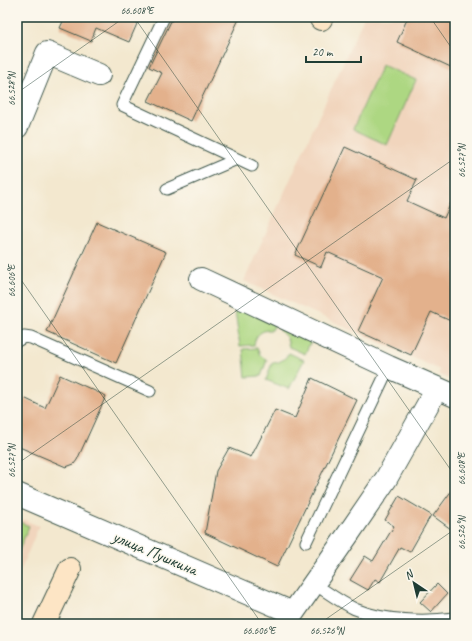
<svg xmlns="http://www.w3.org/2000/svg" width="472" height="641" viewBox="0 0 472 641" font-family="Caveat,sans-serif">
  <style>
    .built { fill: #f1d5bd }
    .green { fill: #add782; stroke: #668a5b }
    .building { fill: #e3b18c }
    .lines { fill: none; stroke-linecap: round; stroke-linejoin: round }
    .lane-casing { stroke: #3f574b; stroke-width: 13 }
    .street-casing { stroke: #3f574b; stroke-width: 24 }
    .secondary-casing { stroke: #3f574b; stroke-width: 24 }
    .lane { stroke: #fff; stroke-width: 11 }
    .street { stroke: #fff; stroke-width: 22 }
    .secondary { stroke: #fde5c5; stroke-width: 22 }
    .ticks { fill: none; stroke: #1f3d34; stroke-width: 1; stroke-opacity: 0.45 }
    .labels { text-anchor: middle; dominant-baseline: central; stroke-width: 3; stroke-linejoin: round; paint-order: stroke }
    .street-label { font-size: 17px; fill: #1f3d34; stroke: #fbf7ec }
    .neatline { fill: none; stroke: #1f3d34; stroke-width: 1.5 }
    .ticks-label { font-size: 10px; text-anchor: middle; fill: #1f3d34 }
  </style>
  <rect width="100%" height="100%" fill="#fbf7ec"/>
  <filter id="ink" filterUnits="userSpaceOnUse"><feTurbulence type="fractalNoise" baseFrequency=".025" numOctaves="2"/><feDisplacementMap in="SourceGraphic" scale="8" xChannelSelector="R" yChannelSelector="G"/><feConvolveMatrix kernelMatrix="1 2 1 2 8 2 1 2 1" color-interpolation-filters="sRGB"/></filter>
  <filter id="wash" filterUnits="userSpaceOnUse"><feTurbulence type="fractalNoise" baseFrequency=".012" numOctaves="4" result="noise"/><feDisplacementMap in="SourceGraphic" scale="16" xChannelSelector="R" yChannelSelector="G"/><feGaussianBlur stdDeviation="0.9" result="paint"/><feColorMatrix in="noise" values="0 0 0 0 0 0 0 0 0 0 0 0 0 0 0 0 0 1.4 0 .05"/><feComposite in="paint" operator="in"/></filter>
  <g filter="url(#wash)">
    <rect width="100%" height="100%" fill="#f3e8cf"/>
    <path class="built" d="M364,17H455V382L438,374L440,370L244,281Z
      M17,517L39,526L17,579Z"/>
    <path class="green" d="M382,65L416,80L387,145L353,129Z
      M234,303L276,322L272,330C262,329 255,335 254,345L240,346Z
      M283,324L313,337L305,354L289,347L287,338L280,331Z
      M257,348L260,355L267,360L261,376L246,377L243,349Z
      M289,353L304,360L289,389L266,380L272,363C280,363 285,359 289,353Z
      M17,521L29,526L17,555Z"/>
    <g id="blocks">
      <path class="building" d="M65,17H140L129,42L96,28L91,41L60,28Z
        M173,17H240L191,121L148,101L162,73L149,67Z
        M408,17H455V69L397,42Z
        M345,147L417,180L407,201L444,218L455,194V323L431,312L411,355L358,331L383,277L327,252L321,267L295,255Z
        M97,222L166,252L116,363L47,332Z
        M60,375L106,396L77,460L74,464L66,467L17,446V414L24,398L45,408Z
        M312,378L357,400L277,567L205,533L216,471L229,448L251,457L275,410L295,418Z
        M455,486V532L433,516Z
        M399,496L431,515L410,552L400,547L380,582L375,579L368,590L350,580L365,556L373,561L394,526L385,520Z
        M437,584L447,594L431,612L420,602Z"/>
    </g>
  </g>
  <g filter="url(#ink)">
    <use href="#blocks" fill-opacity="0" stroke="#3f574b" stroke-width="1"/>
    <g class="lines">
      <defs>
        <path id="lane" d="M164,17L122,105L252,166
          M167,189L237,159
          M17,341L24,337L31,338L150,391
          M306,542L389,367
          M313,583C327,592 340,602 355,609C384,621 424,622 455,618"/>
        <path id="street" d="M17,127L47,53L99,75
          M201,279L389,367L455,396
          M17,494L293,613L347,536L386,479L437,388"/>
        <path id="secondary" d="M321,19L322,17
          M44,624L70,569"/>
      </defs>
      <use href="#lane" class="lane-casing"/>
      <use href="#street" class="street-casing"/>
      <use href="#secondary" class="secondary-casing"/>
      <use href="#lane" class="lane"/>
      <use href="#street" class="street"/>
      <use href="#secondary" class="secondary"/>
    </g>
  </g>
  <path class="ticks" d="M134,17L455,476M430,17L455,53M17,93L125,17M17,274L262,624M17,464L455,158M319,624L455,529"/>
  <g class="labels">
    <g class="street-label">
      <text transform="translate(155 553) rotate(23)">улица Пушкина</text>
    </g>
  </g>
  <rect width="472" height="641" fill="none" stroke="#fbf7ec" stroke-width="44"/>
  <g transform="translate(414 583) rotate(325)" stroke="#fbf7ec" stroke-width="3" paint-order="stroke">
  <path d="M0-3L7 15L0 10L-7 15Z" fill="#1f3d34"/>
  <text y="-6" font-size="11" font-weight="bold" text-anchor="middle" fill="#1f3d34">N</text>
  </g>
  <path d="M306 56v6h55v-6" fill="none" stroke="#1f3d34" stroke-width="2"/>
  <text x="312" y="56" font-size="12" fill="#1f3d34" stroke="#fbf7ec" stroke-width="3" paint-order="stroke">20 m</text>
  <rect x="22" y="22" width="428" height="597" class="neatline"/>
  <g class="ticks-label">
    <text x="137" y="14">66.608°E</text>
    <text transform="translate(11 89) rotate(-90)" y="4">66.528°N</text>
    <text transform="translate(461 161) rotate(-90)" y="4">66.527°N</text>
    <text transform="translate(11 281) rotate(-90)" y="4">66.606°E</text>
    <text transform="translate(11 461) rotate(-90)" y="4">66.527°N</text>
    <text transform="translate(461 469) rotate(-90)" y="4">66.608°E</text>
    <text transform="translate(461 533) rotate(-90)" y="4">66.526°N</text>
    <text x="259" y="634">66.606°E</text>
    <text x="327" y="634">66.526°N</text>
  </g>
</svg>
